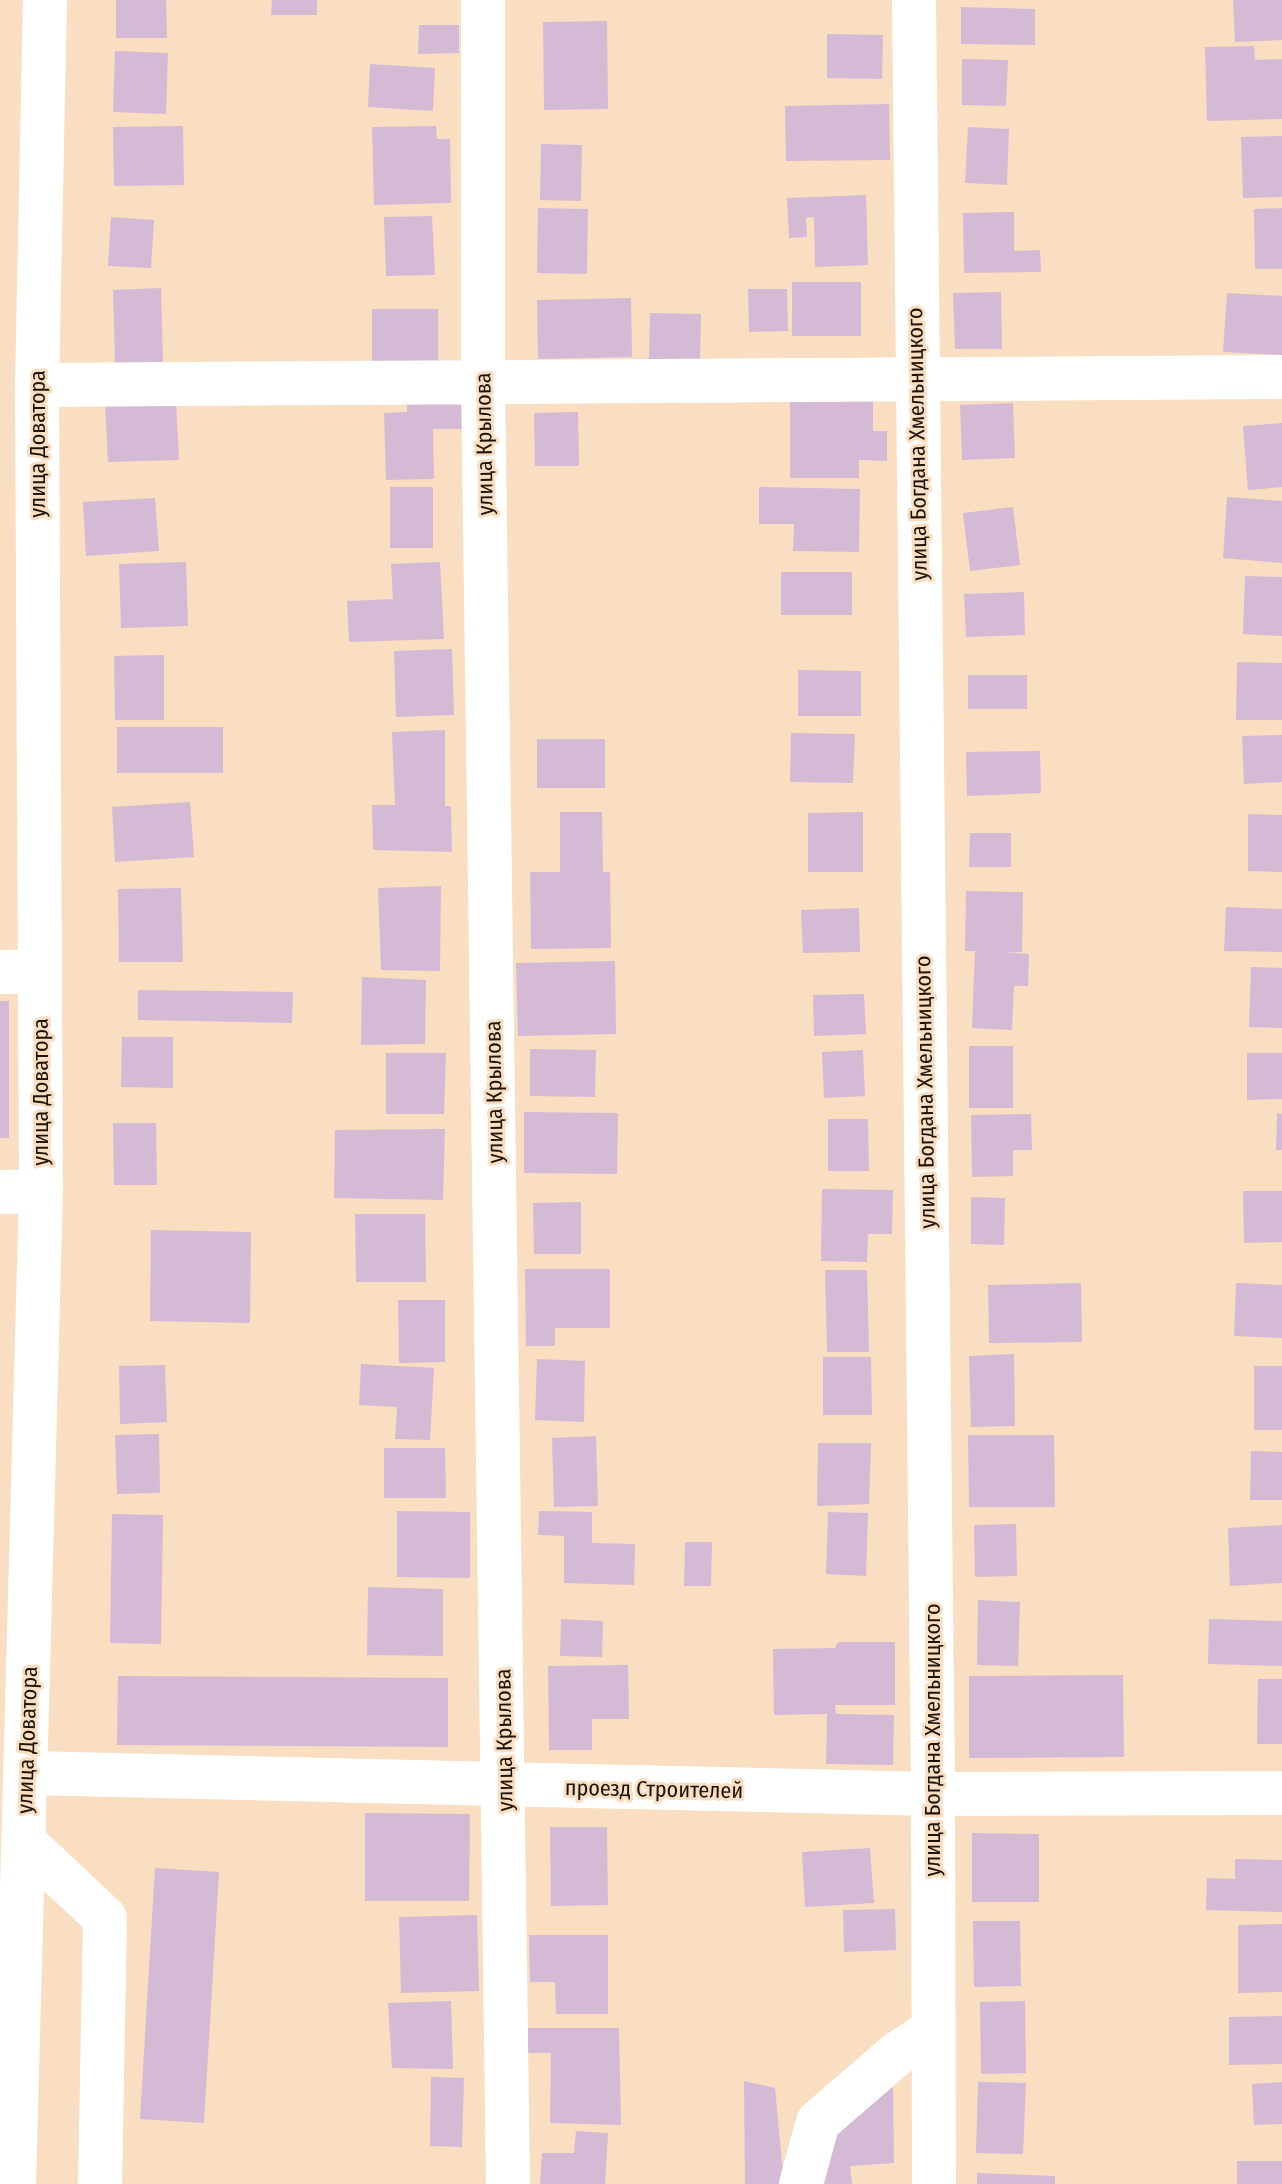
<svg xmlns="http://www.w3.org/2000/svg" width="1282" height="2184" viewBox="0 0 1282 2184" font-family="'Fira Sans Condensed',sans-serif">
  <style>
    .building { fill: #d4bad5 }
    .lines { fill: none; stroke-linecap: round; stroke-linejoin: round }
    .minor { stroke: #fff; stroke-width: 44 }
    .labels { text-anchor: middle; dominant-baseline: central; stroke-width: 6; stroke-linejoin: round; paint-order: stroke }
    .street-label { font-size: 22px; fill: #1c1309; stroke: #f9dec2 }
  </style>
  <rect width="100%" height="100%" fill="#f9dec2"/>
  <path class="building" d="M116,0H166L167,38H116Z
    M272,0H317V15H271Z
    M1233,0H1282V40L1235,42Z
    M961,7L1035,9V45L961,44Z
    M607,21L608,109L544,110L543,22Z
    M419,25H459V53L418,54Z
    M827,34L883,35L882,79L827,78Z
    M1254,46L1255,60L1282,59V119L1207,121L1205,47Z
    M115,51L168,53L166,114L113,112Z
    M962,59L1008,60L1006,106L962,105Z
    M370,64L435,68L433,111L368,107Z
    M889,104L890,160L786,161L785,106Z
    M183,126L184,185L114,186L113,127Z
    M436,126L437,139H450L451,203L374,205L372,127Z
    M968,127L1009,129L1007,185L965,183Z
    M1282,136V197L1243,198L1241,137Z
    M541,144L582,145L581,201L540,200Z
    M866,195L868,265L815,267L814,217L806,218L807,237L789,238L787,198Z
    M538,208L588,209L587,274L537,273Z
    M1282,208V269H1255L1254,209Z
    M1014,212V251L1040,250L1041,272L964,273L963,213Z
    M432,216L435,275L386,276L384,217Z
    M111,217L154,220L151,268L108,266Z
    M792,282H861V336H792Z
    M161,288L163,362L115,363L113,290Z
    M748,289H787L788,331L749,332Z
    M1001,292L1002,349H955L953,293Z
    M1227,293L1282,296V355L1223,352Z
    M631,298L632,357L538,359L537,300Z
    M372,309H438V363H372Z
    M650,313L701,314L700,362L649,360Z
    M790,393H873V431H887V461L859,460V478H790Z
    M465,398V429H433L434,479L386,480L384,413L407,412V399Z
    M176,403L179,460L108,462L105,405Z
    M1013,403L1015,458L962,460L960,405Z
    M578,412L579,466H535L534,413Z
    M1282,423V487L1248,490L1243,426Z
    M390,487H433V548H390Z
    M759,487L860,489L859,552L793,551L794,524H759Z
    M1227,497L1282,501V563L1223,558Z
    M155,498L159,551L86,556L83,502Z
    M1013,507L1020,565L970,571L963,513Z
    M186,562L188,626L121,628L119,564Z
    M440,562L444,639L349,642L347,601L393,599L391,564Z
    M781,572H852V615H781Z
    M1245,576L1282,577V636L1243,634Z
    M1024,592L1025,635L966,637L964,594Z
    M452,649L454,715L396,717L394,651Z
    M164,655V720H115L114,656Z
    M1237,662L1282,663V720H1236Z
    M798,670L861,671V716H798Z
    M968,675H1027V709H968Z
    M117,727H223V773H117Z
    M445,730V806H451L452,852L373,850L372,805H395L392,732Z
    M791,733L855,734L853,783L790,782Z
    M1282,735V782L1244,784L1242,736Z
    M537,739H605V788H537Z
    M1040,751L1041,793L967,796L966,752Z
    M190,802L194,857L115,862L112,807Z
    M560,812H602L603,872H610L611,948L531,949L530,872H560Z
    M863,812V872H808V813Z
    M1248,814L1282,815V872L1248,871Z
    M970,833H1011V867H969Z
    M441,886L440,971L381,970L378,888Z
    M181,888L183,962H119L118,889Z
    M966,891L1023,892L1022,952H1004L1029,954L1028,986H1014L1012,1030L972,1028L975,951H965Z
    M1226,907L1282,909V952L1224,951Z
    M859,908L860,952L803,953L801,910Z
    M615,961L616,1034L518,1036L516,963Z
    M1251,967L1282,968V1028L1249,1027Z
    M362,977L426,980L425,1044L361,1045Z
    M138,990L293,992L292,1023L138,1020Z
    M864,994L866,1034L814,1036L813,995Z
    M0,1001H9V1138H0Z
    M122,1037H173V1088L121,1087Z
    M969,1046H1013V1108H969Z
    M530,1049L596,1050L595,1097L530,1096Z
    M863,1050L865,1096L824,1098L822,1052Z
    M386,1053H446L444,1114H386Z
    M1247,1053H1282V1099L1247,1100Z
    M524,1112L618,1113L617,1174L524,1173Z
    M1277,1113L1282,1114V1150H1276Z
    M1031,1114L1032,1150H1013V1176L972,1177L971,1115Z
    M828,1119H868L869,1171H828Z
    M113,1123H156L157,1185H114Z
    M445,1129L443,1200L334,1198L335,1130Z
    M822,1189L893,1190L892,1234H868L867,1262L821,1261Z
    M1243,1191H1282V1242L1244,1243Z
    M971,1197L1005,1198L1004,1245L971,1244Z
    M581,1202V1254H534L533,1203Z
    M355,1214H425L426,1282H356Z
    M151,1230L251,1232L250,1323L150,1321Z
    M525,1269H610V1328H555V1346H526Z
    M825,1270H867L869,1352H827Z
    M1081,1283L1082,1342L989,1343L988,1285Z
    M1236,1283L1282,1285V1338L1234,1336Z
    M398,1300H445V1362L399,1363Z
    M1014,1354L1015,1426L971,1427L969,1356Z
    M823,1357H871L872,1415H823Z
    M537,1359L585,1361L584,1422L535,1420Z
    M361,1364L434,1368L430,1440L395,1439L397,1407L359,1405Z
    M165,1365L167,1422L120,1424L119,1366Z
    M1254,1366H1282V1430H1254Z
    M159,1434L160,1493L117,1494L115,1435Z
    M968,1435H1054L1055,1507H969Z
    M596,1436L598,1506L554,1507L552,1438Z
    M818,1443H871L869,1504L817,1506Z
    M384,1448H445L446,1498H384Z
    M1251,1451L1282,1452V1500H1250Z
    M397,1511L470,1512V1578L397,1577Z
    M539,1511L592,1512V1543L635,1544L634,1585L564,1583V1536L538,1535Z
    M828,1512L868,1513L866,1576L826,1574Z
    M112,1514L163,1515L161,1644L110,1643Z
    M1016,1524L1017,1576L975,1577L974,1525Z
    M1282,1525V1583L1230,1586L1228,1528Z
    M685,1542H712L711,1586H684Z
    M368,1587L443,1589V1656L367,1655Z
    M978,1600L1020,1602L1018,1666L977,1665Z
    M561,1619L603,1621L602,1657L560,1656Z
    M1209,1619L1282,1621V1666L1208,1664Z
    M838,1642H895V1705H835L836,1714L894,1715L893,1765L826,1764L827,1714L774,1715L773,1649L835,1648Z
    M628,1665L629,1719H592V1750H549L548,1666Z
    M1123,1675L1124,1757L969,1758V1676Z
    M118,1676L448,1678V1747L117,1745Z
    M1258,1679H1282V1744H1257Z
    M365,1813L470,1814L469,1901H365Z
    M550,1827H607L608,1905L551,1906Z
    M972,1833L1039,1834V1902H972Z
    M870,1848L874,1903L805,1907L802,1852Z
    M1235,1859L1282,1860V1912L1206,1910L1207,1878L1235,1879Z
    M155,1868L219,1872L204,2123L140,2119Z
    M895,1909L896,1950L844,1952L843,1910Z
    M477,1915L479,1991L401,1993L399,1917Z
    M973,1921H1020L1021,1986L974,1987Z
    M1282,1924V1992L1238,1993V1925Z
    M529,1935H608V2014H556L555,1982H530Z
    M451,2001L453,2069L392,2068L388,2003Z
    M1025,2001L1026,2073L981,2074L980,2002Z
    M1282,2016V2064L1229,2065V2017Z
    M528,2028H619L621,2125L550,2123L551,2053H528Z
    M431,2077L464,2078L462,2147L430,2146Z
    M744,2081L775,2088L784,2184H745Z
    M978,2082L1026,2083L1023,2154L976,2153Z
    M1282,2082V2124L1254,2125L1252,2084Z
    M893,2087L894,2163L850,2166L852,2184H811L859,2091Z
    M576,2131L608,2133L605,2184H540L542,2153H574Z
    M1237,2161H1282V2184H1237Z
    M977,2173L1055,2176V2184H977Z"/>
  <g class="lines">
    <path class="minor" d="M483,0V382L508,2184
      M914,0L933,1794L934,2184
      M37,385L1282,377
      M0,972L40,971
      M0,1192L41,1191
      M27,1773L933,1794L1282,1793
      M25,1843L105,1918L100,2184
      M14,2184L41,1191L37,385L45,0
      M801,2184L818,2122L898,2053L932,2031"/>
  </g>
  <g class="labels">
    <g class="street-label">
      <text transform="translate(37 444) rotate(-90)">улица Доватора</text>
      <text transform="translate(484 444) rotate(-91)">улица Крылова</text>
      <text transform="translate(917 444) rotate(-91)">улица Богдана Хмельницкого</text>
      <text transform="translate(40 1092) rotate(-90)">улица Доватора</text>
      <text transform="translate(494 1092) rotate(-91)">улица Крылова</text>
      <text transform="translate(925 1092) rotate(-91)">улица Богдана Хмельницкого</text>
      <text transform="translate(27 1740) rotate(-88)">улица Доватора</text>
      <text transform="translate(504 1740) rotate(-91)">улица Крылова</text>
      <text transform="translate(932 1740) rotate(-90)">улица Богдана Хмельницкого</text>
      <text transform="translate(654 1789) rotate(1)">проезд Строителей</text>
    </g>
  </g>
</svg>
